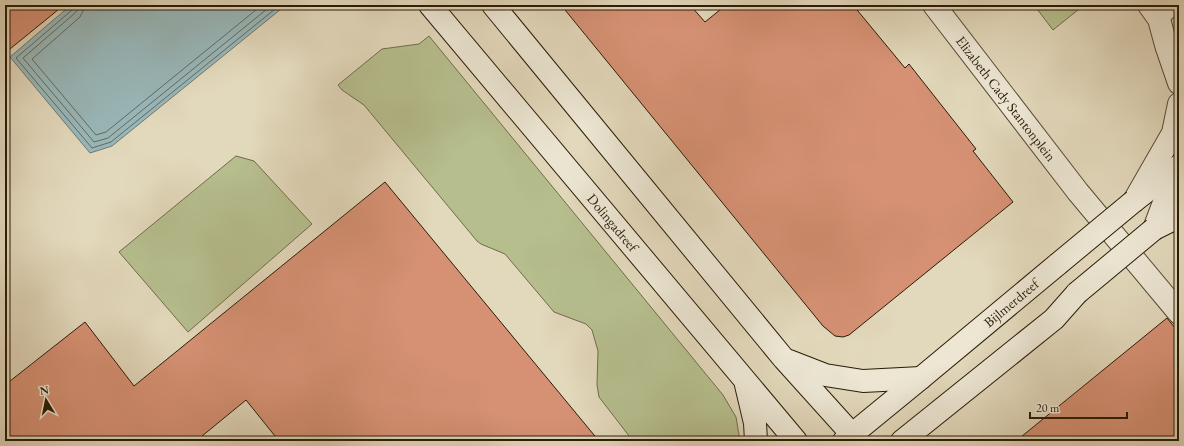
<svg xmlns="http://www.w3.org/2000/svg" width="1184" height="446" viewBox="0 0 1184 446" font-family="'EB Garamond',serif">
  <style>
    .green { fill: #b6be8e; stroke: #706c4a }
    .water { fill: #99b8ba; stroke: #6d7972 }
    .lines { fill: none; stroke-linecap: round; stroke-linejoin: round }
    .shore { stroke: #626a60; stroke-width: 1 }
    .building { fill: #d69174; stroke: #2a1b07 }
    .lane-casing { stroke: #584a34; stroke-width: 18 }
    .street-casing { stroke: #584a34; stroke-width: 24 }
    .secondary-casing { stroke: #2a1b07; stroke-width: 24 }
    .lane { stroke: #ece6d3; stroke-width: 16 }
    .street { stroke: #ece6d3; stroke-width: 22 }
    .secondary { stroke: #ece6d3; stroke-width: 22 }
    .secondary-bridge-casing { stroke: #2a1b07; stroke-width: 24; stroke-linecap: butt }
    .secondary-bridge { stroke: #ece6d3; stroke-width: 22 }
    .labels { text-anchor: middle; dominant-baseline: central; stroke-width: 3; stroke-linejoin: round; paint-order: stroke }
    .street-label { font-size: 14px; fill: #2a1b07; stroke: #ece6d3 }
  </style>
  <rect width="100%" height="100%" fill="#e2d8bb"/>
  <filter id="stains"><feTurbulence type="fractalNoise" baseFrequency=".005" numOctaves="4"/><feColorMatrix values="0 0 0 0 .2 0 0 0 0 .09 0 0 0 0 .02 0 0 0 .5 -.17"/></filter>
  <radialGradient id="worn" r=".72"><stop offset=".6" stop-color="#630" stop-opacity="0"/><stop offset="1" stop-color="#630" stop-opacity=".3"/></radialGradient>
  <path class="green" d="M1034,5H1084L1053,30Z
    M429,36L723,395L736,417L740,441H633L599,397L597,385L598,351L592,330L586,324L554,312L505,254L481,244L477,241L364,105L342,90L338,85L382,49L419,44Z
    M236,156L254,161L312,224L188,332L119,252Z"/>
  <path class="water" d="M71,5H286L112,146L90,153L10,57Z"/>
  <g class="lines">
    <path class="shore" d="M73,5L72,10L16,58L92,148L111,142L280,5
      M78,5V9L75,13L23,58L94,142L108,138L272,5
      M84,5L83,11L80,17L32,59L96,135L106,132L262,5"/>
  </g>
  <path class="building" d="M5,5H64L5,53Z
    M561,5H690L705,22L726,5H853L905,68L909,64L976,149L973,151L1013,202L849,335L843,337L835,336L823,326Z
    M385,182L599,441H279L246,400L196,441H5V385L85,322L134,386Z
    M1167,318L1179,333V441H1016Z"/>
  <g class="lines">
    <defs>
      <path id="lane" d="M1159,19L1175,5"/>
      <g id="street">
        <path id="s1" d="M934,5L1078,192L1179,313"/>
        <path d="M1149,5L1159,19L1166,45L1179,61"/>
        <path d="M1167,48L1179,83"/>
        <path d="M1134,201L1173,133L1179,104"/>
        <path d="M1154,229L1163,205L1179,193"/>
      </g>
      <g id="secondary">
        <path id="s2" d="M430,5L796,441"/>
        <path d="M493,5L784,359L858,441"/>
        <path d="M1134,201L1179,166"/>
        <path d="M1154,229L1172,220L1179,214"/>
        <path d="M789,361L825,375L863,381L921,378"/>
        <path d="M746,385L755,423L756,441"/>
        <path id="s3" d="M844,441L921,378L1058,264"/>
        <path d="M902,441L1054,319L1077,293"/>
      </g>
    </defs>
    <use href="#lane" class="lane-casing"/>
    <use href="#street" class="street-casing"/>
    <use href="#secondary" class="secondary-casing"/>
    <use href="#lane" class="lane"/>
    <use href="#street" class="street"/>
    <use href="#secondary" class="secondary"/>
    <defs>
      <path id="secondary-bridge" d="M1058,264L1134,201
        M1077,293L1154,229"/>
    </defs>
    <use href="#secondary-bridge" class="secondary-bridge-casing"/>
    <use href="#secondary-bridge" class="secondary-bridge"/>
  </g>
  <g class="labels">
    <g class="street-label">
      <text stroke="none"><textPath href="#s1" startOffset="118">Elizabeth Cady Stantonplein</textPath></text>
      <text stroke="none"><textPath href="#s2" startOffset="284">Dolingadreef</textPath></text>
      <text stroke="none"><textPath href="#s3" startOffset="217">Bijlmerdreef</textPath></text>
    </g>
  </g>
  <rect width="1184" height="446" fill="none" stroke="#e2d8bb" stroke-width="20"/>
  <rect x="6" y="6" width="1172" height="434" fill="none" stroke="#2a1b07" stroke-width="2"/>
  <rect x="10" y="10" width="1164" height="426" fill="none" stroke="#2a1b07"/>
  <g transform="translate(46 400) rotate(350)" stroke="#ece6d3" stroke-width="3" paint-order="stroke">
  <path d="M0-3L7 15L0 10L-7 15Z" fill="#2a1b07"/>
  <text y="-6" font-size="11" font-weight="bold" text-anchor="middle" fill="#2a1b07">N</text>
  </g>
  <path d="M1030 412v6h97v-6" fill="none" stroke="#2a1b07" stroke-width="2"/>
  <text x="1036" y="412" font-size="12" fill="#2a1b07" stroke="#ece6d3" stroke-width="3" paint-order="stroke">20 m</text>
  <rect width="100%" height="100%" filter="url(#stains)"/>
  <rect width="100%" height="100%" fill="url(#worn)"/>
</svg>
